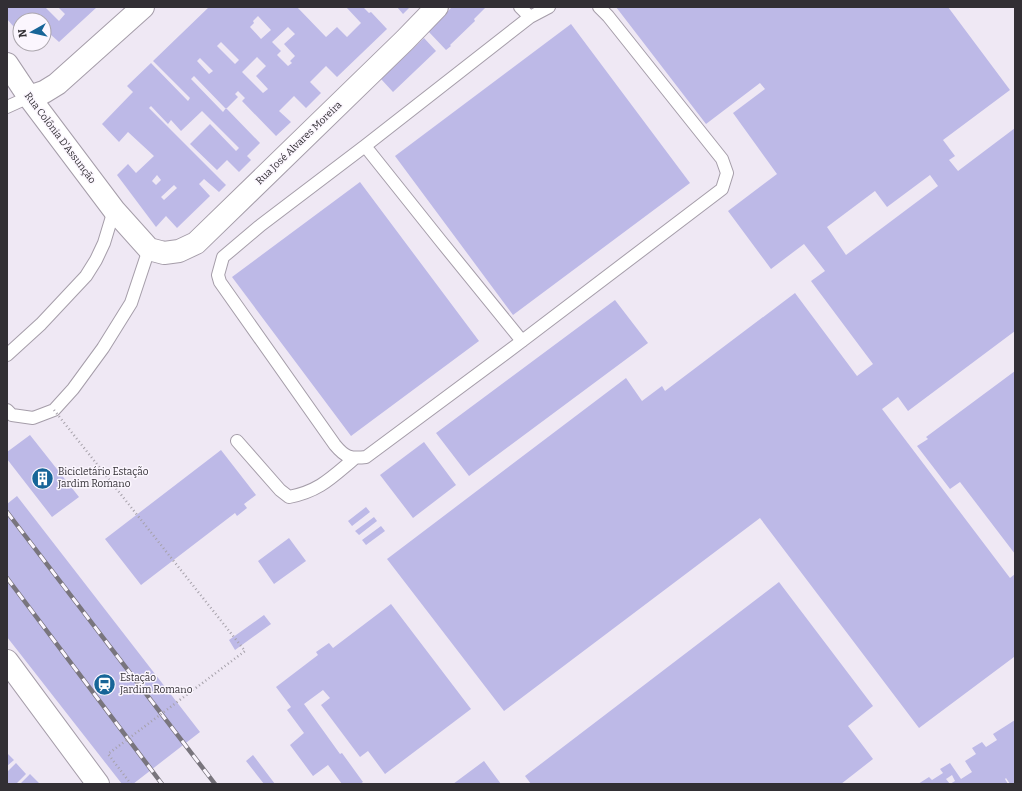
<svg xmlns="http://www.w3.org/2000/svg" width="1022" height="791" viewBox="0 0 1022 791" font-family="Bitter,serif">
  <style>
    .building { fill: #bdb9e7; fill-rule: evenodd }
    .lines { fill: none; stroke-linecap: round; stroke-linejoin: round }
    .lane-casing { stroke: #a59da9; stroke-width: 14 }
    .street-casing { stroke: #a59da9; stroke-width: 24 }
    .secondary-casing { stroke: #a59da9; stroke-width: 24 }
    .lane { stroke: #fff; stroke-width: 12 }
    .street { stroke: #fff; stroke-width: 22 }
    .secondary { stroke: #fff; stroke-width: 22 }
    .rail-casing { stroke: #79757d; stroke-width: 4.5 }
    .rail { stroke: #fbf6fe; stroke-width: 3; stroke-dasharray: 9; stroke-linecap: butt }
    .path-bridge { stroke: #a6a1aa; stroke-width: 2.5; stroke-dasharray: 1 3; stroke-linecap: butt }
    .labels { text-anchor: middle; dominant-baseline: central; stroke-width: 3; stroke-linejoin: round; paint-order: stroke }
    .street-label { font-size: 10px; fill: #322f34; stroke: #fbf6fe }
    .poi-label { font-size: 10px; fill: #322f34; stroke: #fbf6fe; text-anchor: start }
  </style>
  <rect width="100%" height="100%" fill="#efe8f4"/>
  <path class="building" d="M7,7H45L59,21L65,14L58,7H97L59,42L50,34L44,40V20H20V34L7,19Z
    M209,7H297L326,37L337,27L347,37L361,23L346,7H365L364,8L369,13L371,12L387,29L337,77L326,66L310,82L321,93L306,108L294,96L279,111L291,122L276,136L242,101L245,98L238,91L235,94L238,97L226,109L194,76L191,79L223,112L226,108L260,143L247,156L251,160L239,172L227,160L217,170L190,144L210,124L236,151L239,148L202,111L181,131L171,120L168,124L151,106L149,108L226,185L219,192L204,179L199,184L210,196L177,228L166,216L156,227L117,175L128,164L136,173L154,156L128,132L119,142L102,124L133,92L127,86L151,63L188,101L190,98L153,61ZM258,16L271,30L261,39L250,27L254,23L253,21ZM288,27L295,34L284,44L295,56L290,61L292,63L288,66L277,55L281,51L272,42ZM221,42L239,60L235,64L217,46ZM257,57L266,66L256,76L268,89L263,93L242,72ZM200,58L213,71L209,74L197,61ZM157,175L161,180L156,185L152,181ZM174,185L177,188L164,200L161,197Z
    M397,7H410L403,14Z
    M452,7H486L474,19L475,21L450,45L451,46L446,50L428,31Z
    M616,7H948L1010,90L943,140L955,156L949,160L958,171L1015,128V331L908,411L898,397L882,409L1010,578L1015,574V659L1014,657L919,728L760,518L504,711L387,559L626,378L642,401L662,386L665,391L795,293L857,376L873,364L811,281L825,271L804,244L771,269L728,211L777,174L733,113L765,89L760,83L706,124ZM930,175L938,186L846,255L827,227L875,191L887,207Z
    M571,24L690,183L513,315L395,156Z
    M424,38L436,51L393,92L381,79Z
    M28,44H40L34,50Z
    M360,182L479,341L351,436L232,277Z
    M615,300L648,343L469,476L436,433Z
    M1015,371V554L960,482L950,489L917,446L928,439L926,437Z
    M30,435L79,497L52,517L7,459V452Z
    M424,442L456,485L413,518L380,475Z
    M221,450L256,495L244,504L247,508L237,516L235,513L141,585L105,539Z
    M17,496L200,732L133,784H122L7,637V504Z
    M366,507L370,512L352,526L348,521Z
    M374,517L377,521L359,535L355,531Z
    M381,526L385,531L366,545L362,540Z
    M289,538L306,561L274,584L258,561Z
    M779,582L873,706L848,726L873,759L841,784H531L525,776Z
    M391,604L471,709L385,774L368,751L360,757L321,705L330,698L323,690L304,704L340,754L342,753L363,782L360,784H342L328,765L313,776L290,745L304,733L287,710L291,707L276,687L318,655L316,652L329,643L333,648Z
    M264,615L271,624L235,650L229,640Z
    M1015,720V784H1010L1006,778L1005,779L1008,784H950L955,781L952,775L946,779L950,784H918L929,777L932,780L943,773L940,769L950,763L961,779L972,772L965,761L976,754L972,748L982,742L986,747L997,740L993,734Z
    M7,753L14,760L7,766Z
    M253,755L275,784H264L246,761Z
    M484,761L501,784H453Z
    M16,763L26,774L16,784H7V772Z
    M30,774L40,784H20Z"/>
  <g class="lines">
    <defs>
      <path id="lane" d="M520,7L530,17
        M549,7L530,17L365,146L261,225L223,257L218,275L220,282L335,445C345,457 350,459 366,457L522,341L722,189L727,173L722,159L608,16L599,7
        M7,107L29,97
        M365,146L440,240L522,341
        M7,355L41,324L86,276L96,260L104,243L114,210
        M7,410L12,415L33,418L54,410L73,389L103,348L131,303L149,249
        M237,441L280,490L289,497C320,491 332,477 355,458"/>
      <path id="street" d="M7,64L29,97L114,210L149,249L164,253L179,251L196,243L405,40L437,7
        M29,97L44,92L57,84L143,7"/>
      <path id="secondary" d="M7,661L98,784"/>
    </defs>
    <use href="#lane" class="lane-casing"/>
    <use href="#street" class="street-casing"/>
    <use href="#secondary" class="secondary-casing"/>
    <use href="#lane" class="lane"/>
    <use href="#street" class="street"/>
    <use href="#secondary" class="secondary"/>
    <defs>
      <path id="rail" d="M7,512L215,784
        M7,578L162,784"/>
    </defs>
    <use href="#rail" class="rail-casing"/>
    <use href="#rail" class="rail"/>
    <path class="path-bridge" d="M54,410L245,651L108,754L131,784"/>
  </g>
  <defs>
    <symbol id="building-disc" viewBox="-11 -11 22 22"><circle r="9.5" fill="#176598" stroke="#fbf6fe"/><path d="M-4-6H4V6H1V3H-1V6H-4ZM-2.5-4.3h1.7v1.8h-1.7ZM.8-4.3h1.7v1.8H.8ZM-2.5-1h1.7V.8h-1.7ZM.8-1h1.7V.8H.8Z" fill="#fff"/></symbol>
    <symbol id="station-disc" viewBox="-11 -11 22 22"><circle r="9.5" fill="#176598" stroke="#fbf6fe"/><path d="M-3-6H3Q5-6 5-4V2Q5 4 3 4L4.5 6H3L1.5 4h-3L-3 6H-4.5L-3 4Q-5 4-5 2V-4Q-5-6-3-6ZM-3.5-4v3h7v-3ZM-3.5 1v1.5H-2V1ZM2 1v1.5H3.5V1Z" fill="#fff"/></symbol>
  </defs>
  <g fill-rule="evenodd">
    <use href="#building-disc" x="30" y="466" width="25" height="25"/>
    <use href="#station-disc" x="92" y="672" width="25" height="25"/>
  </g>
  <g class="labels">
    <g class="street-label">
      <text transform="translate(60 138) rotate(53)">Rua Colônia D'Assunção</text>
      <text transform="translate(299 143) rotate(-44)">Rua José Alvares Moreira</text>
    </g>
    <g class="poi-label">
      <text x="58" y="472">Bicicletário Estação<tspan x="58" dy="12">Jardim Romano</tspan></text>
      <text x="120" y="678">Estação<tspan x="120" dy="12">Jardim Romano</tspan></text>
    </g>
  </g>
  <rect width="1022" height="791" fill="none" stroke="#322f34" stroke-width="16"/>
  <g transform="translate(32 32) rotate(262)"><circle r="19" fill="#fbf6fe" stroke="#aba6ad"/>
  <path d="M0-3L7 15L0 10L-7 15Z" fill="#176598"/>
  <text y="-6" font-size="11" font-weight="bold" text-anchor="middle" fill="#322f34">N</text>
  </g>
</svg>
